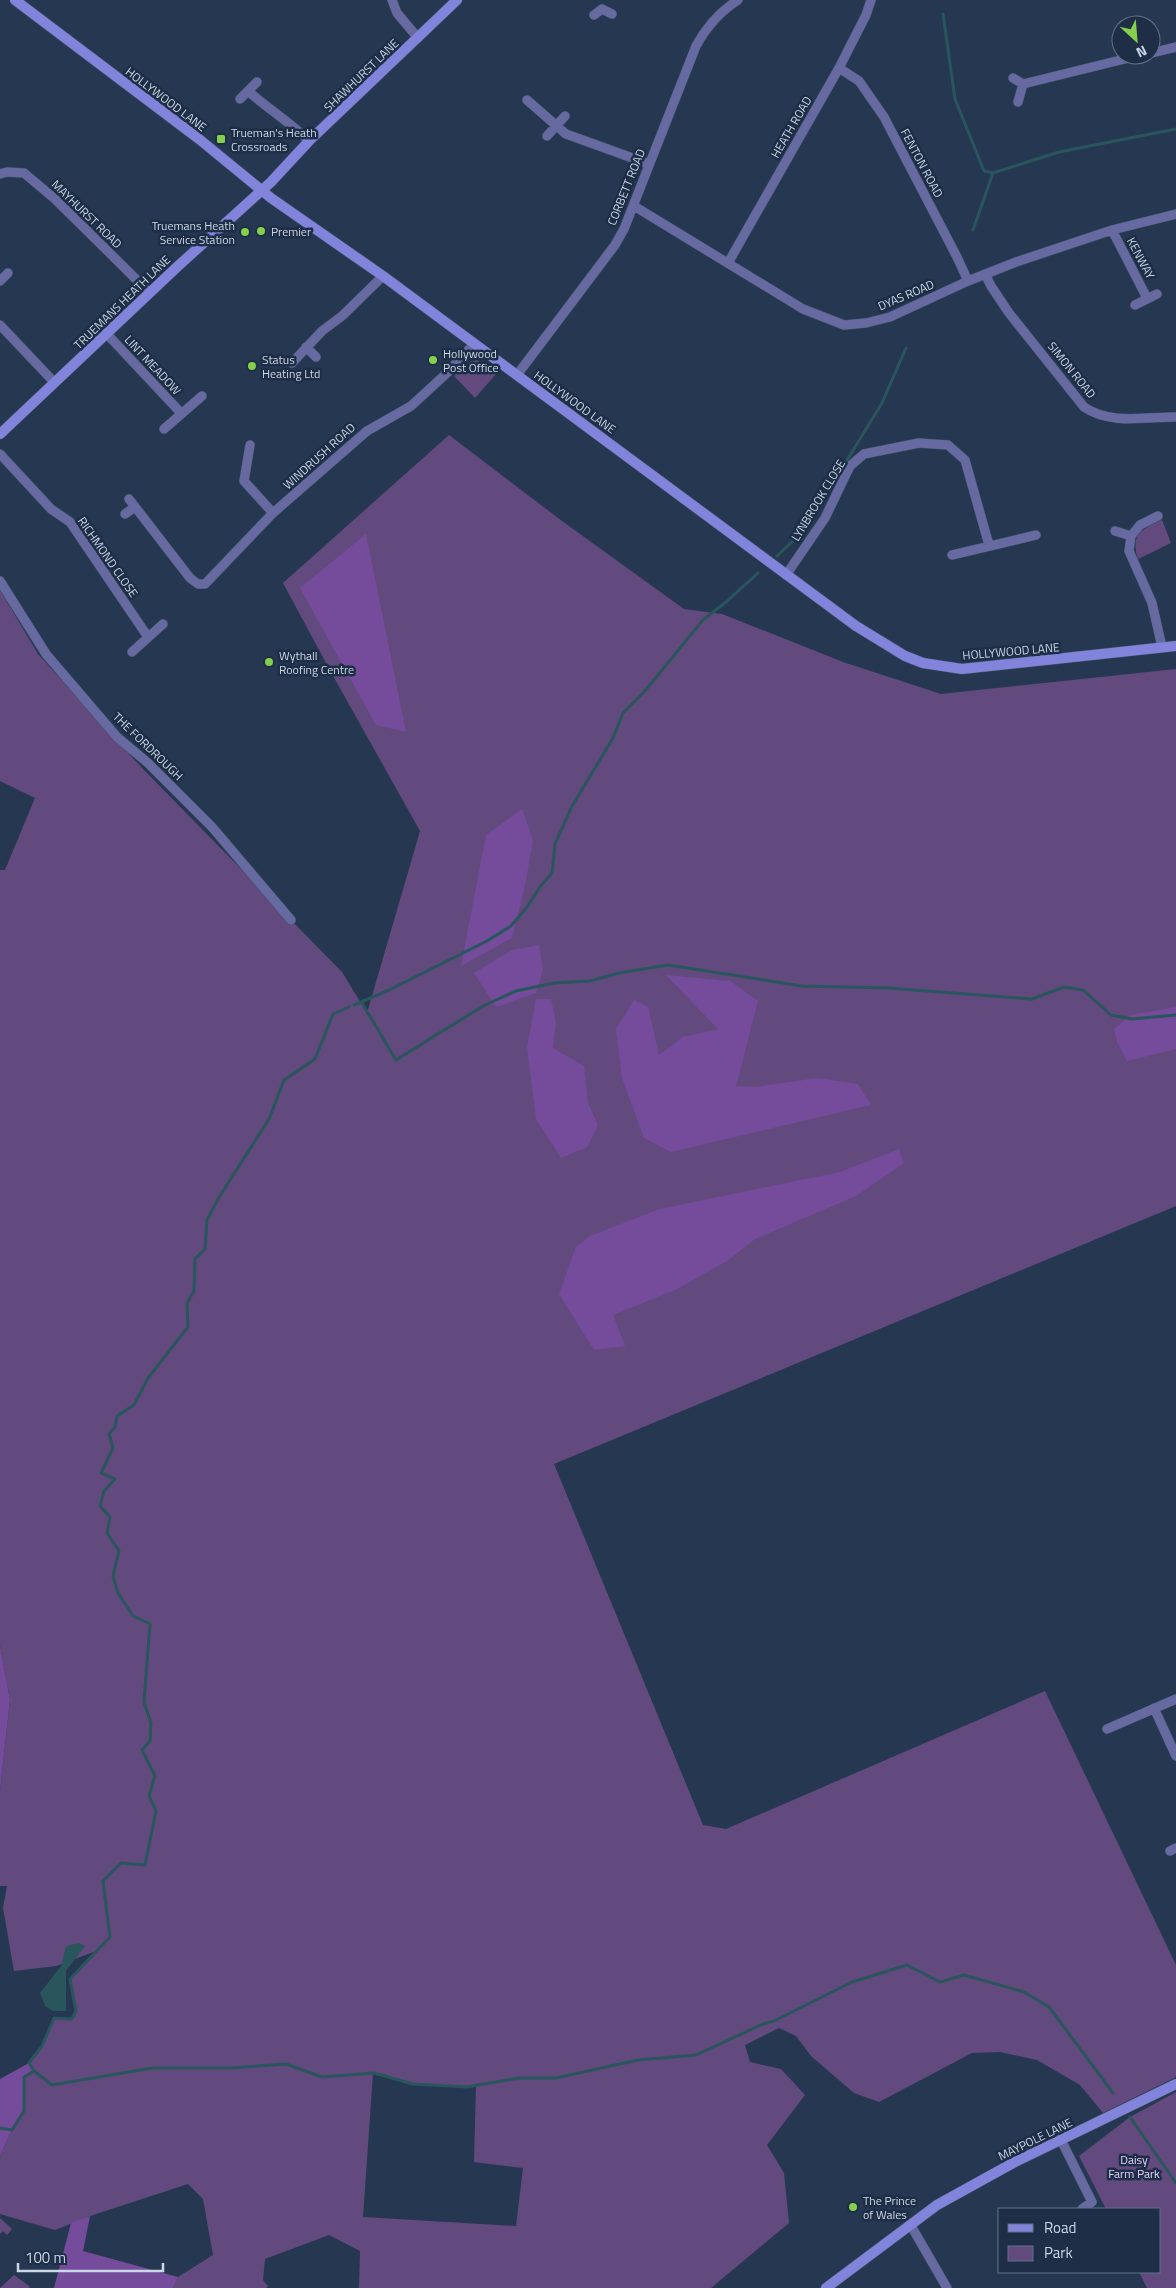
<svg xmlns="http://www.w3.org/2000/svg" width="1176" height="2288" viewBox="0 0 1176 2288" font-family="'Titillium Web',sans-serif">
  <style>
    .green { fill: #634a7e; fill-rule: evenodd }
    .forest { fill: #744c9b }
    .water { fill: #28565c }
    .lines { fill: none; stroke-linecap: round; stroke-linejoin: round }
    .stream { stroke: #28565c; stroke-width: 3 }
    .street-casing { stroke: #44546c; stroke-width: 10 }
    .secondary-casing { stroke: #44546c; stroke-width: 11 }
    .street { stroke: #676aa0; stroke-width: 9 }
    .secondary { stroke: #8284db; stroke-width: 10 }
    .poi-dot { fill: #85cf4d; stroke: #1d2e46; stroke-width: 2 }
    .labels { text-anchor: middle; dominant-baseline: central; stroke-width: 5; stroke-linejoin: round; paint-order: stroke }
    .street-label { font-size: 12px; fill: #cbd6e6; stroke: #1d2e46 }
    .poi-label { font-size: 12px; fill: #cbd6e6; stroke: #1d2e46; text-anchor: start }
    .park-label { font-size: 12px; fill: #e3d0fc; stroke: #1d2e46 }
  </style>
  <rect width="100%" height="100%" fill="#263851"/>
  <path class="green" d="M477,360L496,374L475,398L454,376L471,361Z
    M449,435L562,521L684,609L722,614L843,662L941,694L1176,669V1206L554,1464L703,1825L726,1829L1045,1691L1176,1965V2077L1103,2113L1080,2085L1037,2060L1000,2052L972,2053L879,2102L854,2093L811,2056L796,2036L779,2028L745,2045L750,2062L781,2069L805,2095L767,2145L784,2173L789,2223L711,2288H359L360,2251L329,2235L265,2259L263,2280L268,2286L266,2288H173L178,2277L213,2255L203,2199L188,2184L90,2216L55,2230L0,2214V2156L12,2130L24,2111V2077L34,2070L29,2063L42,2046L54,2018L72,2019L76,2011L70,1979L99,1950L56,1966L14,1971L3,1908L7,1886H0V1791L10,1700L0,1645V870H5L35,798L0,781V590L38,654L143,769L342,972L367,1013L420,831L332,674L283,583ZM373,2073L413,2084L467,2087L476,2086L474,2162L523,2168L516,2226L363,2217Z
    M1162,520L1171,543L1138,559C1130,534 1142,529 1162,520Z
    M1176,2092V2288H1147L1139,2272H1160V2209H1106L1079,2156L1130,2117Z
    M0,2218L12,2229L7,2235L3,2231L0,2234Z
    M14,2275L29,2286L30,2288H0Z"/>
  <path class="forest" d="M366,534L406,732L376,725L300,588Z
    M522,809L533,840L525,886L512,938L461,966L486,835Z
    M539,945L543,970L536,993L496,1007L474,973L512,950Z
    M666,975L730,981L758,1001L736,1086L756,1087L817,1078L858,1084L871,1105L671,1152L644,1138L622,1078L616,1029L634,1000L648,1007L659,1055L683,1037L718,1029Z
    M536,999H551L556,1022L553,1048L584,1066L588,1103L598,1125L587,1147L561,1158L536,1119L527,1047Z
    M1176,1007V1049L1127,1061L1117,1042L1114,1029L1131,1015Z
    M899,1149L904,1163L856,1196L755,1239L727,1261L675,1290L613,1315L625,1346L594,1350L559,1294L576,1247L590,1236L660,1209L840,1172Z
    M0,1645L10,1700L0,1791Z
    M29,2063L34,2071L24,2077V2111L12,2130L0,2156V2079Z
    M90,2216L83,2251L178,2277L173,2288H54L71,2223Z"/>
  <path class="water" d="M79,1943L85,1946L66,1971V2011H53L45,2006L40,1993L61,1966L66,1946Z"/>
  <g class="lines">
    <path class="stream" d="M943,14L955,99L984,171L993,173
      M973,230L993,173L1059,152L1176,129
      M777,556L797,537L817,509L882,403L906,348
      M362,1003L396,1060L483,1006L516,991L554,983L590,981L619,973L668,965L802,986L888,988L1032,999L1064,987L1083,990L1111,1015L1132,1019L1176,1015
      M354,1005L387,991L487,941L511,926L527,907L540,887L552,873L555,844L571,808L613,738L623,713L644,692L703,620L726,602L758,573
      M349,1007L333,1014L315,1059L284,1080L269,1119L218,1199L207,1220L205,1249L195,1259L194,1291L187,1303L188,1327L148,1378L134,1405L117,1416L115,1427L109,1434L113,1448L101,1473L115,1479L104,1491L100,1506L110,1517L107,1533L119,1551L113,1576L118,1593L133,1616L150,1624L144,1702L151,1723L150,1741L142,1750L155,1776L149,1796L156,1811L145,1865L121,1863L103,1881L110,1937L70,1979L76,2011L72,2019L54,2018L42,2046L29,2063L34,2071L52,2085L152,2068H230L286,2064L322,2077L374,2073L413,2084L467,2087L519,2078H556L638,2060L696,2055L763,2024L774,2021L852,1982L907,1965L940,1982L964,1975L1024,1992L1049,2007L1113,2093
      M1130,2117L1176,2183
      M0,2128L12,2130L24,2111V2077L34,2071"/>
    <defs>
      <path id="street" d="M392,0L397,13L418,38
        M594,15L602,9L612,14
        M1151,53L1176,47
        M839,68L859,81L884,117L957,257L968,281
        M1013,78L1023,84L1018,102
        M1023,84L1141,55
        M248,91C268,109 290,122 309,141
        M240,99L257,82
        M527,100L566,134L649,164
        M547,136L565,116
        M0,174L7,172L24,173L55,199L149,292
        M634,206L803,309L844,325L866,323L890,317L968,281L1016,262L1112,230L1176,214
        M1112,230L1147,298
        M728,263L839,68L866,15L871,0
        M985,274L991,286L1009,313L1084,407C1110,425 1146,417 1176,417
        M0,281L8,273
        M1135,305L1157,294
        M0,325L54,382
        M106,333L181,413
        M306,347L316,357
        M292,363L322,331L342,316L383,276
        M517,375L615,245L624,229L696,46C707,26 719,12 738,0
        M164,429L202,396
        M250,445L244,481L273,513
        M0,454L51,509L70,522L148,637
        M129,499L190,578L198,584H205L273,513L367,431L411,406L447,373L474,344
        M125,514L135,507
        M1158,516L1140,525L1131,536L1129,551L1152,603L1162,647
        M1115,531L1131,536
        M952,555L1036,535
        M786,575L825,518L850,466L864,454L919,443L948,445L965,460L989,545
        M0,581L46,654L117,737L148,763L212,827L291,920
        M132,652L163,624
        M1154,1708L1176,1756
        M1107,1729L1176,1699
        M1170,1851L1176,1848
        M1061,2140L1092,2202L1082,2209
        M910,2224L947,2288"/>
      <path id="secondary" d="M15,0L199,139L271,198L383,276L856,626L905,656L923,663L962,669L1176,646
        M0,434L177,267L271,182L309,141L457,0
        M826,2288L937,2205L1013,2163L1176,2084"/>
    </defs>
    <use href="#street" class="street-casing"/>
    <use href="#secondary" class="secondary-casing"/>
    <use href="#street" class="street"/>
    <use href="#secondary" class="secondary"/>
  </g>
  <g class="poi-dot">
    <rect x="216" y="134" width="10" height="10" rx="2.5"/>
    <circle cx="261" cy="231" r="5"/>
    <circle cx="245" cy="232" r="5"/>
    <circle cx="433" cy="360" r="5"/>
    <circle cx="252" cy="366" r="5"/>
    <circle cx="269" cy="662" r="5"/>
    <circle cx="853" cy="2207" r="5"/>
  </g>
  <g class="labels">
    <g class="street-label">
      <text transform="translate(361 75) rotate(-44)">SHAWHURST LANE</text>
      <text transform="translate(166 99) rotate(37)">HOLLYWOOD LANE</text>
      <text transform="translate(791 127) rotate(-60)">HEATH ROAD</text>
      <text transform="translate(922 163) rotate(62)">FENTON ROAD</text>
      <text transform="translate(626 187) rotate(-68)">CORBETT ROAD</text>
      <text transform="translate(87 214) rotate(44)">MAYHURST ROAD</text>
      <text transform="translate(1141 258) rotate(62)">KENWAY</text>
      <text transform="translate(906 295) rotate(-23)">DYAS ROAD</text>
      <text transform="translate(122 302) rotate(-44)">TRUEMANS HEATH LANE</text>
      <text transform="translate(153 365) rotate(47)">LINT MEADOW</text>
      <text transform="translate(1072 370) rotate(51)">SIMON ROAD</text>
      <text transform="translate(575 402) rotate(36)">HOLLYWOOD LANE</text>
      <text transform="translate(319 456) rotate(-42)">WINDRUSH ROAD</text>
      <text transform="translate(818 500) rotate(-59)">LYNBROOK CLOSE</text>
      <text transform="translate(108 557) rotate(55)">RICHMOND CLOSE</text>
      <text transform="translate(1011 651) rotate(-5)">HOLLYWOOD LANE</text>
      <text transform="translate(148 746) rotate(44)">THE FORDROUGH</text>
      <text transform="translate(1035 2139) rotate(-26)">MAYPOLE LANE</text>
    </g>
    <g class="poi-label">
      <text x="231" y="132">Trueman's Heath<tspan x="231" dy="14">Crossroads</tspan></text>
      <text x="235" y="225" text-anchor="end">Truemans Heath<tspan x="235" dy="14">Service Station</tspan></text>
      <text x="271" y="231">Premier</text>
      <text x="443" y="353">Hollywood<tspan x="443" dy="14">Post Office</tspan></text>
      <text x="262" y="359">Status<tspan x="262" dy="14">Heating Ltd</tspan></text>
      <text x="279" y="655">Wythall<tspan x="279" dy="14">Roofing Centre</tspan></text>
      <text x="863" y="2200">The Prince<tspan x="863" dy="14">of Wales</tspan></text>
    </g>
    <g class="park-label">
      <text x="1134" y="2159">Daisy<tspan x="1134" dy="14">Farm Park</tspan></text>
    </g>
  </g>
  <rect x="998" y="2208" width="162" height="65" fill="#1d2e46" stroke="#637186"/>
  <rect x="1008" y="2224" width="25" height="8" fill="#8284db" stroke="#637186"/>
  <text x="1044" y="2233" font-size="15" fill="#cbd6e6">Road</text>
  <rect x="1008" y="2246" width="25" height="15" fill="#634a7e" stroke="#637186"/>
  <text x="1044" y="2258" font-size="15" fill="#cbd6e6">Park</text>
  <g transform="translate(1136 40) rotate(154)"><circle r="24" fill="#1d2e46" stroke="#637186"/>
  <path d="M0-4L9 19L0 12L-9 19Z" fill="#85cf4d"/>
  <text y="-8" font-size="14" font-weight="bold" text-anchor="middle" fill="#cbd6e6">N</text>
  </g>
  <path d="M18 2263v8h145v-8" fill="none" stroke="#cbd6e6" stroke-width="2.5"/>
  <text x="25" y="2263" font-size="15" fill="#cbd6e6" stroke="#1d2e46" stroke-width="4" paint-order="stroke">100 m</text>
</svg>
